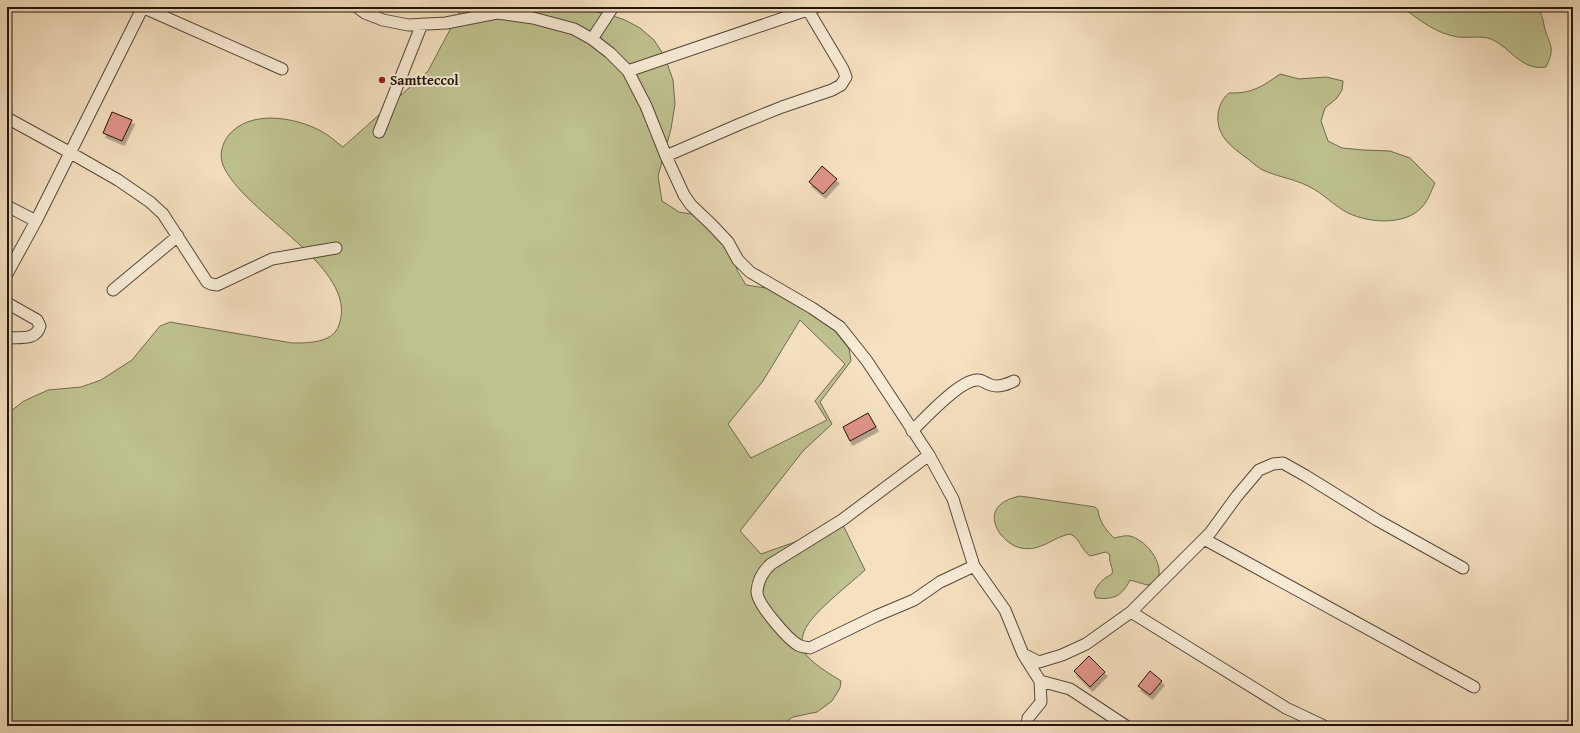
<svg xmlns="http://www.w3.org/2000/svg" width="1580" height="733" viewBox="0 0 1580 733" font-family="'Gentium Book Plus',serif">
  <style>
    .green { fill: #bfc190; stroke: #706b4d; fill-rule: evenodd }
    .building { fill: #e1948a; stroke: #20150a; filter: url(#shadow) }
    .lines { fill: none; stroke-linecap: round; stroke-linejoin: round }
    .street-casing { stroke: #554838; stroke-width: 13 }
    .street { stroke: #f8ebd6; stroke-width: 11 }
    .poi-dot { fill: #8f2418; stroke: #f8ebd6; stroke-width: 1.5 }
    .labels { text-anchor: middle; dominant-baseline: central; stroke-width: 4; stroke-linejoin: round; paint-order: stroke }
    .poi-label { font-size: 14px; font-weight: bold; fill: #20150a; stroke: #f8ebd6; text-anchor: start }
  </style>
  <defs>
    <filter id="shadow"><feDropShadow dx="2.5" dy="4.5" stdDeviation="0" flood-color="#0004"/></filter>
  </defs>
  <rect width="100%" height="100%" fill="#f5e0c0"/>
  <filter id="stains"><feTurbulence type="fractalNoise" baseFrequency=".005" numOctaves="4"/><feColorMatrix values="0 0 0 0 .2 0 0 0 0 .09 0 0 0 0 .02 0 0 0 .5 -.17"/></filter>
  <radialGradient id="worn" r=".72"><stop offset=".6" stop-color="#630" stop-opacity="0"/><stop offset="1" stop-color="#630" stop-opacity=".3"/></radialGradient>
  <path class="green" d="M462,7H565L608,14L625,20L640,28L654,40L665,57L673,80L675,104L671,129L658,176L662,201L679,212L697,215L731,254L738,272L746,285L779,290L820,312L849,349L851,361L820,402L832,424L803,451L740,531L761,554L843,525L865,570C850,584 817,609 807,626C803,632 800,643 803,650C810,663 829,673 841,681L840,688L832,701L817,712L793,717L780,726H7V414L24,401L48,390L81,387L101,380L132,360L160,326L170,322L292,343C309,343 333,343 339,325C360,267 243,214 223,165C219,155 222,144 228,136C249,109 295,117 321,131C329,135 336,142 343,147L428,71ZM800,320L845,364L815,401L827,420L751,458L728,424L763,381Z
    M1402,7H1538C1541,13 1543,18 1544,25C1548,45 1557,45 1546,67C1519,71 1510,45 1488,38C1482,36 1466,38 1458,37C1437,34 1419,20 1402,7Z
    M1280,74L1299,79L1326,77L1343,81L1342,90L1337,98L1325,108L1321,121L1328,141L1342,148L1364,150L1390,151L1410,158L1435,183C1431,191 1428,201 1422,207C1405,226 1369,223 1348,213C1334,206 1323,193 1308,186C1294,179 1279,177 1265,171C1259,169 1253,163 1248,159C1240,153 1231,147 1225,139C1214,125 1216,104 1229,93C1252,94 1263,86 1280,74Z
    M1020,496L1095,507L1098,510C1099,521 1106,530 1114,538C1119,537 1125,535 1130,536C1145,540 1161,559 1159,575C1158,577 1155,581 1154,583L1147,585L1130,580C1122,596 1114,600 1096,598L1094,593C1098,583 1103,579 1112,574C1114,568 1108,562 1110,555L1106,552L1090,556C1081,550 1080,538 1070,534C1053,537 1041,552 1021,548C1005,545 986,522 998,507C1004,500 1012,498 1020,496Z"/>
  <path class="building" d="M112,112L132,120L122,141L103,133Z
    M822,166L837,179L823,194L809,182Z
    M868,413L876,427L850,441L843,427Z
    M1089,656L1105,672L1090,687L1074,671Z
    M1150,671L1162,681L1150,695L1138,686Z"/>
  <g class="lines">
    <defs>
      <path id="street" d="M142,7L282,69
        M357,7L365,13L383,20L408,25L446,23L497,13L533,18L574,29L592,39L610,53L628,71L646,106L666,156L684,195L691,205L712,225L728,242L738,260L750,272L812,308L840,327L867,361L929,455L953,499L974,566L1005,610L1023,654L1039,662L1062,655L1086,644L1131,612L1210,533L1237,496L1259,470L1273,464L1283,463L1306,476L1377,520L1463,568
        M592,39L613,7
        M628,71L816,7
        M7,118L69,152L118,180L150,202L163,214L207,282L211,284L217,285L272,259L336,248
        M379,132L422,24
        M666,156L740,124L782,107L832,90L841,85L846,77L843,69L808,10
        M7,206L36,221
        M7,274L36,221L143,7
        M113,290L178,236
        M7,303L37,320L40,326C36,341 20,337 7,338
        M912,431C925,418 960,380 977,380C982,379 986,384 991,385C999,388 1007,384 1014,381
        M929,455L842,520L771,564C763,571 758,580 757,591C756,603 787,638 798,645C802,647 805,647 810,648L876,616L914,600L940,582L974,566
        M1204,539L1474,687
        M1131,612L1286,708L1324,726
        M1023,654L1040,681L1041,702L1028,718L1027,726
        M1040,681L1070,689L1126,726"/>
    </defs>
    <use href="#street" class="street-casing"/>
    <use href="#street" class="street"/>
  </g>
  <circle class="poi-dot" cx="382" cy="80" r="4"/>
  <g class="labels">
    <g class="poi-label">
      <text x="390" y="80">Samtteccol</text>
    </g>
  </g>
  <rect width="1580" height="733" fill="none" stroke="#f5e0c0" stroke-width="24"/>
  <rect x="8" y="8" width="1564" height="717" fill="none" stroke="#20150a" stroke-width="2"/>
  <rect x="12" y="12" width="1556" height="709" fill="none" stroke="#20150a"/>
  <rect width="100%" height="100%" filter="url(#stains)"/>
  <rect width="100%" height="100%" fill="url(#worn)"/>
</svg>
